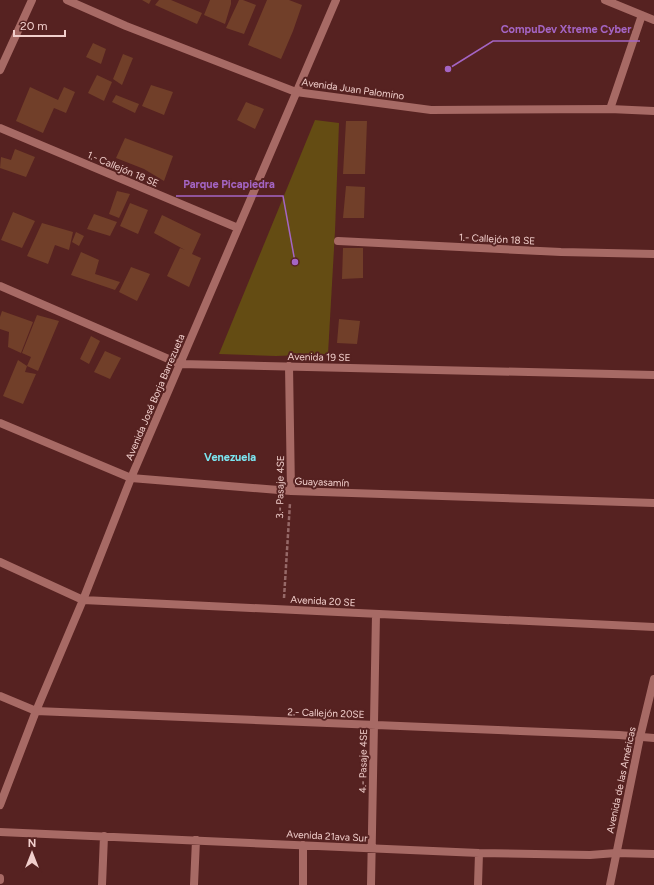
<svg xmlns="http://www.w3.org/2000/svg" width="654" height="885" viewBox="0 0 654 885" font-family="Figtree,sans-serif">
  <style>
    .green { fill: #644c13 }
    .building { fill: #713f29 }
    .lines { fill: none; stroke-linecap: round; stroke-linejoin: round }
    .path { stroke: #966968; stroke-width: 2.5; stroke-dasharray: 4 2; stroke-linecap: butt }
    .minor { stroke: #a76a65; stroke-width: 8 }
    .tertiary { stroke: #a76a65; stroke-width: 8 }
    .labels { text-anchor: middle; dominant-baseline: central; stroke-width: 4; stroke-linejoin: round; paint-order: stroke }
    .street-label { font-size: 10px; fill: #f1cfcc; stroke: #562221 }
    .neighbourhood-label { font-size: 11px; font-weight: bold; fill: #7be6f1; stroke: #562221 }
    .leader { fill: none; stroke: #a465c4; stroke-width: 1.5 }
    .callout-dot { fill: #a465c4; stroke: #562221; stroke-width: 1.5 }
    .callout-label { font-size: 11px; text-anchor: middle; font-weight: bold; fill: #a465c4; stroke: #562221; stroke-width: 4; stroke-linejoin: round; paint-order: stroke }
  </style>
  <rect width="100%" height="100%" fill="#562221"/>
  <path class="green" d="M315,120L339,123L335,231L328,354L276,356L219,354Z"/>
  <path class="building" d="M142,0H151L149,4Z
    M159,0H171L202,13L197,24L155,5Z
    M210,0H231V4L225,24L204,15Z
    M239,0H243L256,5L244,34L226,28Z
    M267,0H289L302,5L293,31L281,59L248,45Z
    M93,43L106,49L101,64L86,57Z
    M123,54L133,58L122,85L113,79Z
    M97,75L112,82L104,101L88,93Z
    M151,85L173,92L164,115L142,106Z
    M30,87L58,100L64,87L75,92L66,113L54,108L43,133L16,121Z
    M116,95L139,104L135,113L112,102Z
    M246,102L264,109L255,129L237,120Z
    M346,121H367L365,174H343Z
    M125,138L173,156L164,181L144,169L116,158Z
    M15,149L35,157L26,177L0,168L1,157L11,160Z
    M346,186L365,187L364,218H343Z
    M117,191L130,194L119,218L109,214Z
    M130,203L148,210L138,234L120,226Z
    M13,212L35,221L22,248L1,240Z
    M94,214L117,222L110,236L87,229Z
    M162,215L201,234L192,254L201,258L189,287L167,276L180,248L185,250L154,233Z
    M42,223L73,232L69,250L55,245L48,264L27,256Z
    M76,232L84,236L79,246L72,242Z
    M343,248H363V278L342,279Z
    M81,252L99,260L95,274L120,282L115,290L71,275Z
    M131,267L150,274L137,301L119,292Z
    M2,311L33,322L21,353L8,347L9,332L0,329V317Z
    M37,315L59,321L38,371L27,366L31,357L22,353Z
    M339,319L360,321L357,344L337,343Z
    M91,336L100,341L89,364L80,359Z
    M105,351L121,358L110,379L94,372Z
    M18,360L27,366L25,372L36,374L23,404L3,396Z"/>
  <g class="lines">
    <path class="path" d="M284,598L290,503"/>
    <path class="minor" d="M605,0L654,20
      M0,70L32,0
      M610,109L642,15
      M0,128L238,228
      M338,241L561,252L654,254
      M0,286L180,364L654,375
      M289,366L291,491
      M0,423L131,478L291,491L654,503
      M0,562L83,600L654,627
      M0,696L36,711L619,735L654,738
      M0,805L36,711L83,600L131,478L336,0
      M0,832L479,853L590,855L616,853L654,854
      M0,878V880
      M102,885L104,836
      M194,885L196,840
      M303,885V845
      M371,885L376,614
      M478,885L479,853"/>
    <path class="tertiary" d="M67,0L126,26L296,92L431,110L610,109L654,111
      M610,885L640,737L654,679"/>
  </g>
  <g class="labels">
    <g class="street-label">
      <text transform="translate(353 89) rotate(8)">Avenida Juan Palomino</text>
      <text transform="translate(123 169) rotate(23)">1.- Callejón 18 SE</text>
      <text transform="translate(497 239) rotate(3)">1.- Callejón 18 SE</text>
      <text transform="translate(319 357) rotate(1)">Avenida 19 SE</text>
      <text transform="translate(155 397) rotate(-67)">Avenida José Borja Barrezueta</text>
      <text transform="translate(322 482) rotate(2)">Guayasamín</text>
      <text transform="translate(280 487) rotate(-89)">3.- Pasaje 4SE</text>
      <text transform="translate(323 601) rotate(3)">Avenida 20 SE</text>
      <text transform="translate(326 713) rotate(2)">2.- Callejón 20SE</text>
      <text transform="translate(363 761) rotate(-89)">4.- Pasaje 4SE</text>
      <text transform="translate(621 780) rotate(-78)">Avenida de las Américas</text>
      <text transform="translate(327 836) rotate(3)">Avenida 21ava Sur</text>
    </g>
    <g class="neighbourhood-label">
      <text x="230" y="457">Venezuela</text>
    </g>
  </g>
  <path class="leader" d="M448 69L493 41H640M295 262L283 196H176"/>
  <g class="callout-dot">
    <circle cx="448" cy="69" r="4"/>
    <circle cx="295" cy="262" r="4"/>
  </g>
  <g class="callout-label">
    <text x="566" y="33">CompuDev Xtreme Cyber</text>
    <text x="229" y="188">Parque Picapiedra</text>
  </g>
  <g transform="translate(32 853)" stroke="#562221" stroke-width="3" paint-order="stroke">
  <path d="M0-3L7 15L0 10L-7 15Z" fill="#f1cfcc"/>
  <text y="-6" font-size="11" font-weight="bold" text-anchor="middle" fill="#f1cfcc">N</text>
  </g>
  <path d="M14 30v6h51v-6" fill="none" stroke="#f1cfcc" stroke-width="2"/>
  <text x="20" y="30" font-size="12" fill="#f1cfcc" stroke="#562221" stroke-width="3" paint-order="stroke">20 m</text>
</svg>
